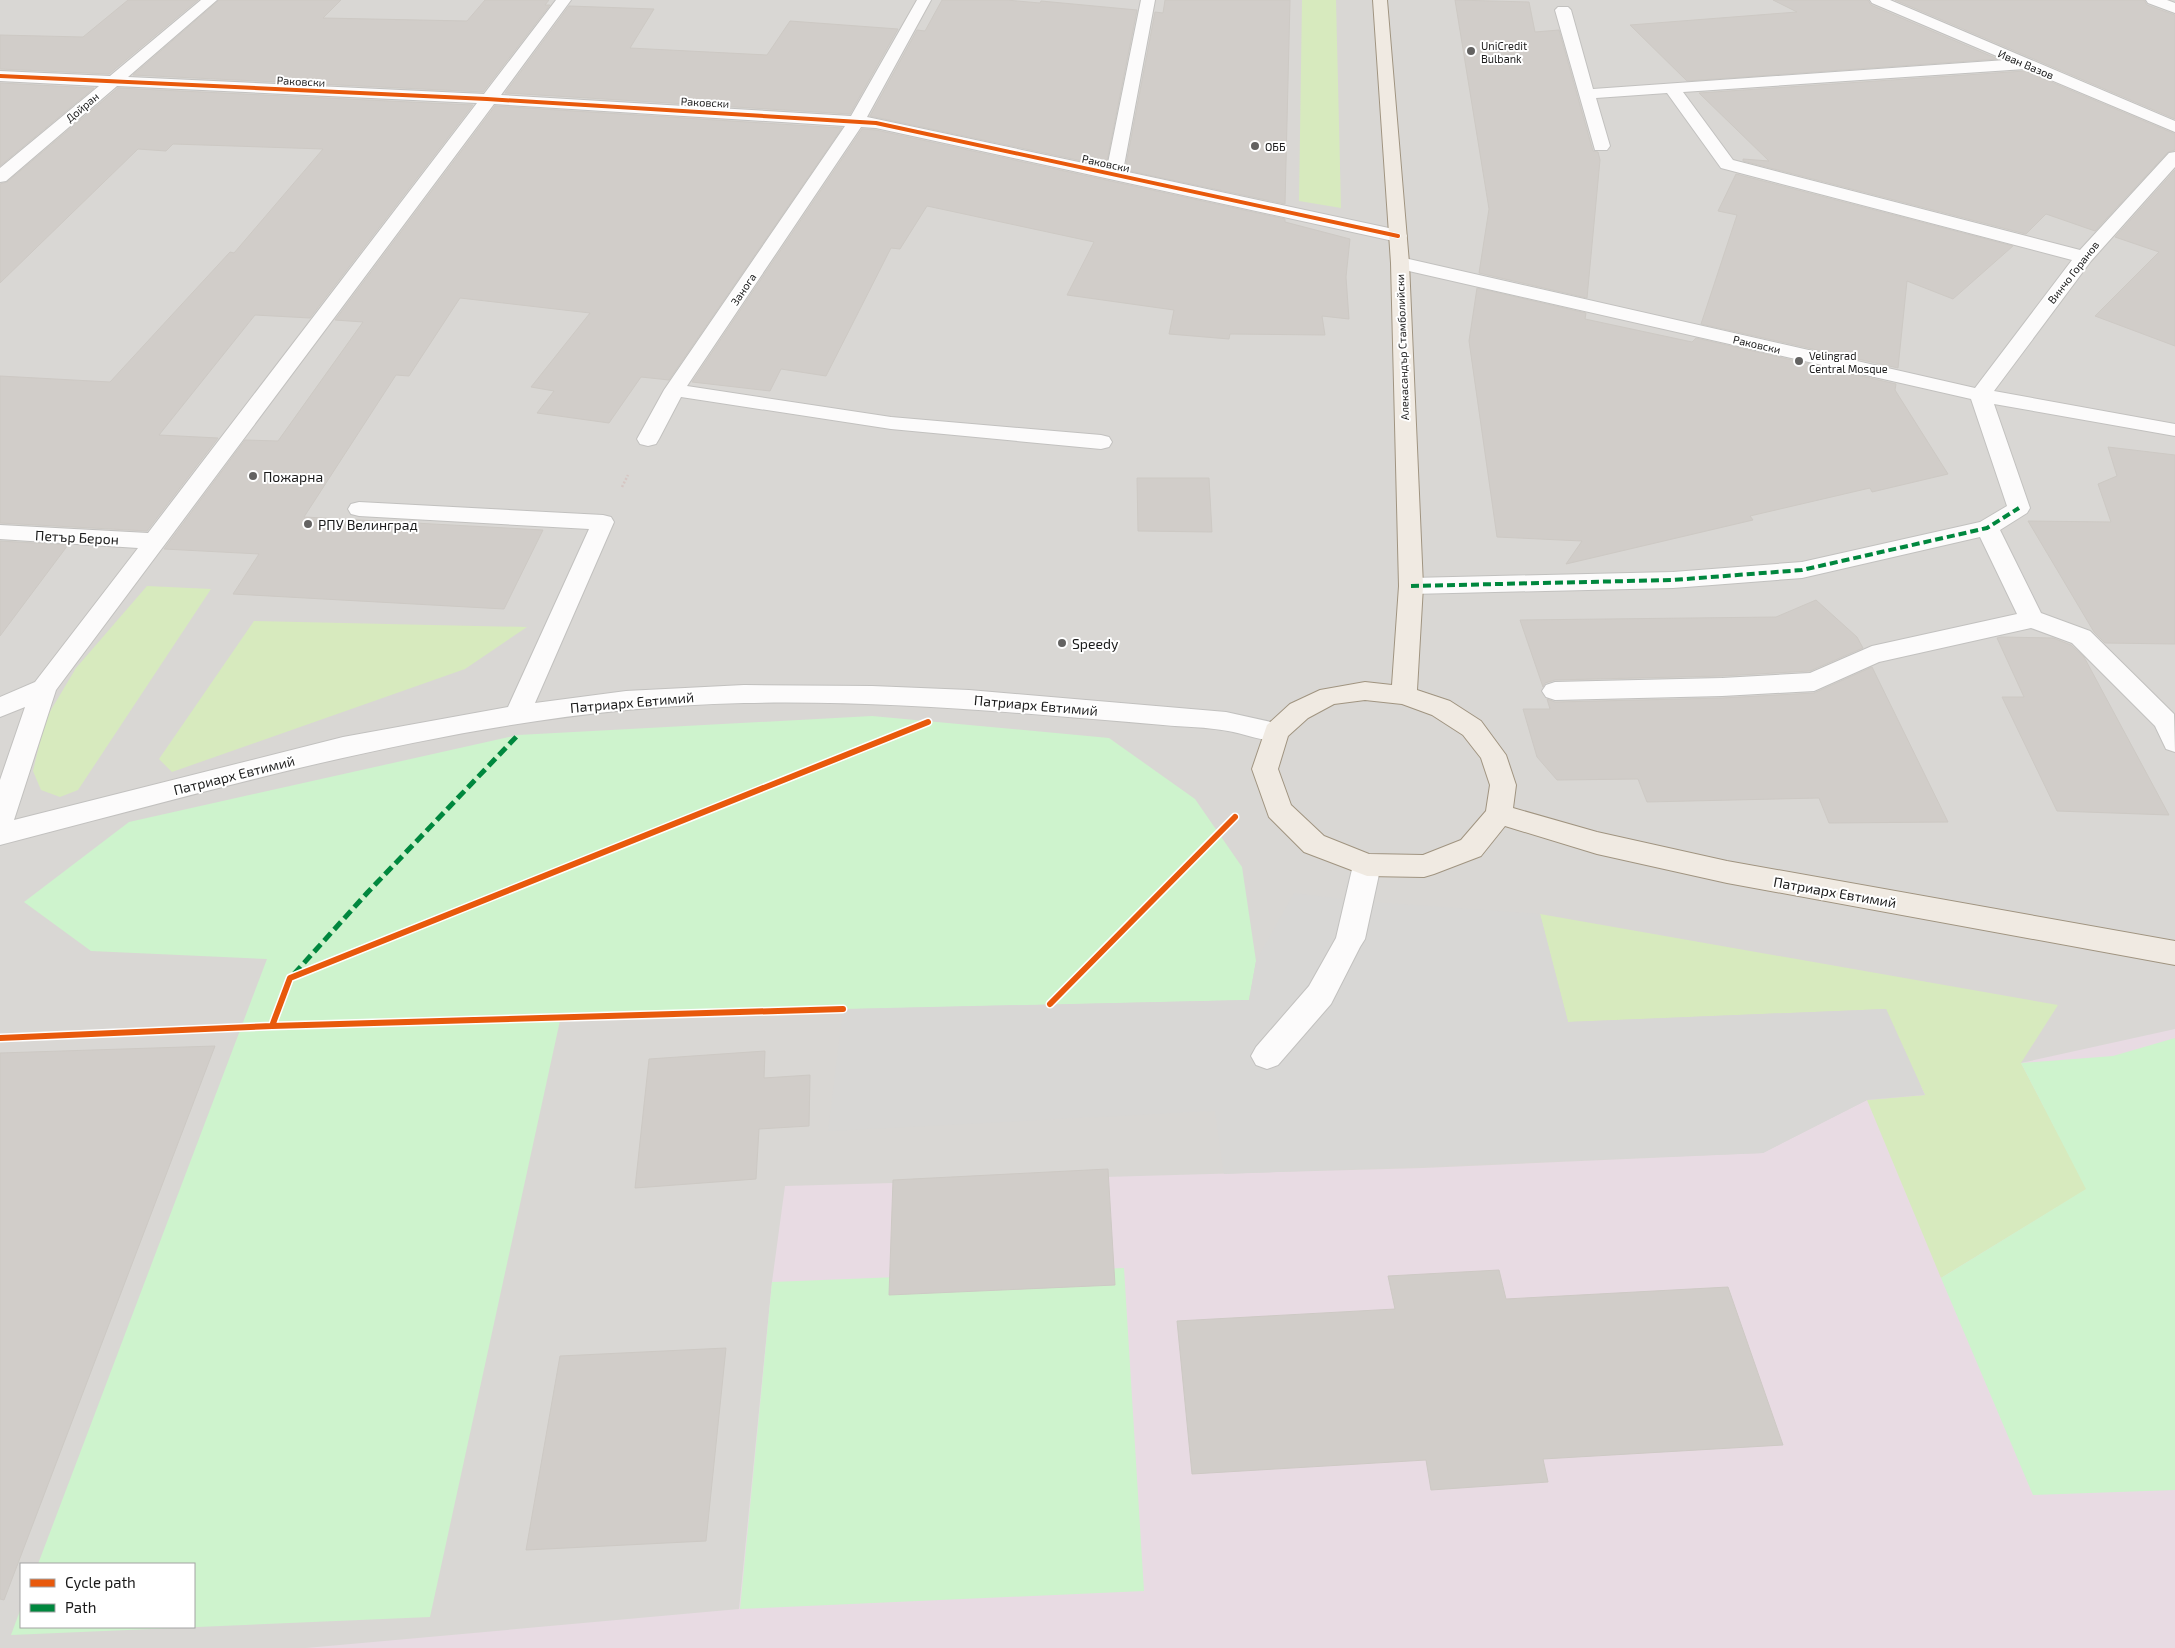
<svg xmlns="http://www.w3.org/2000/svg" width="2175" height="1648" viewBox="0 0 2175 1648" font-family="'Exo 2',sans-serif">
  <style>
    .residential { fill: #d9d7d4; fill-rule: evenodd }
    .industrial { fill: #e8dbe3 }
    .grass { fill: #d7eabe }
    .park { fill: #cef3cd }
    .parking { fill: #d8d7d5 }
    .building { fill: #d1cdc9; stroke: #cdc9c4 }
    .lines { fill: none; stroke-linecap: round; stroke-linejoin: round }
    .minor-casing { stroke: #c2c1bf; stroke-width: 2 }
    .major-casing { stroke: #a09480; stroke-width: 2 }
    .path { stroke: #d6c6c3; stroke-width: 2.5; stroke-dasharray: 2 2; stroke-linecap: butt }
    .minor { fill: #fcfbfb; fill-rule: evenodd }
    .major { fill: #f0eae2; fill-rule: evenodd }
    .quiet-far1 { stroke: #00873e; stroke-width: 4; stroke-dasharray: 8 4; stroke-linecap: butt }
    .quiet { stroke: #00873e; stroke-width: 5; stroke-dasharray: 10 5; stroke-linecap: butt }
    .cycleway-far1-casing { stroke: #fff; stroke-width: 5.5 }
    .cycleway-casing { stroke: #fff; stroke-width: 9 }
    .cycleway-far1 { stroke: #e8590c; stroke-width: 4 }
    .cycleway { stroke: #e8590c; stroke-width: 6 }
    .poi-dot { fill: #636261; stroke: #fff; stroke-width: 2 }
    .labels { text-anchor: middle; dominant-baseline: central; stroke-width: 4; stroke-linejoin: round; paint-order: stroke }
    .far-poi-label { font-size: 11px; fill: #1b1b1b; stroke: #fff; text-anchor: start }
    .far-street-label { font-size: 11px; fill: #1b1b1b; stroke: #fff }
    .poi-label { font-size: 14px; fill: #1b1b1b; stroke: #fff; text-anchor: start }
    .street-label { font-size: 14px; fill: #1b1b1b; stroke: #fff }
  </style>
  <rect width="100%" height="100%" fill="#eae7e2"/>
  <path class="residential" d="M0,0H2175V1648H0ZM21,1564H194V1627H21Z"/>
  <path class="industrial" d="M2175,1029V1648H306L739,1609L772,1282L785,1186L1423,1168L1763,1153L1867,1100L2021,1063Z"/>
  <path class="grass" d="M1302,0H1336L1341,208L1299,201Z
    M147,586L211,589L78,790L60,797L41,790L33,771L45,720L76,668Z
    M254,621L527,627L465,669L172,772L159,759Z
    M1540,914L2058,1005L2021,1063L2087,1189L1941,1278L1867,1100L1925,1095L1886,1009L1568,1022Z"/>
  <path class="park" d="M872,716L1109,738L1195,799L1242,867L1256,961L1249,1000L561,1016L430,1617L11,1635L21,1608V1627H194V1564H38L267,959L91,951L24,902L129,822L518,735Z
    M2175,1038V1490L2033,1495L1941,1278L2086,1189L2021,1063L2113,1056Z
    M1124,1268L1144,1591L740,1609L772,1282Z"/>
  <path class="parking" d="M1294,893L1359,901L1540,914L1568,1022L1886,1009L1925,1095L1867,1100L1763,1153L1224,1174L1215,1111L828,1131L843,1009L1249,1000L1256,961Z"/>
  <path class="building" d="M128,0H198L109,74L0,69V35L83,37Z
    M219,0H341L323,18L467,21L485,0H549L545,5H550L483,92L133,75Z
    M942,0H1006L1040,3L1041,1L1137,10L1106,166L870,116L917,30L925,31Z
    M1165,0H1290L1285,204L1125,170L1155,12L1163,13Z
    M1455,0L1529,2L1535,32L1559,30L1593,151L1598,152L1600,160L1587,298L1479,273L1489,209Z
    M1773,0H1868L1871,5L1998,59L1687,81L1630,25L1797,12Z
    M1895,0H2144L2147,5L2175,15V119Z
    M569,6L654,9L630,48L767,55L790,21L898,29L850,114L505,93Z
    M2025,71L2175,134V150L2168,152L2095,231L2046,214L2026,234L1743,161V159L1769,161L1699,93Z
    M0,83L94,88L0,166Z
    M118,88L473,105L310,318L255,315L159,435L218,438L147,531L0,523V376L110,382L230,252L234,253L323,149L173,144L166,151L138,149L0,283V184L7,182Z
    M495,106L842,128L669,380L641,377L609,423L537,413L554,391L531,387L590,313L460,298L409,376L396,375L304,517L543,530L504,609L233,594L259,554L164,549L245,440L278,441L363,322L335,320Z
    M862,129L876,130L1285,219V222L1350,239L1346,277L1349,319L1322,316L1325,335L1230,334L1229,339L1169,334L1174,310L1067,295L1094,242L927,206L900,249L891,248L826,376L781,369L770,391L692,382Z
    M2175,170V346L2095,316L2159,252L2115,237Z
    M1736,174L2013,246L1953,299L1907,281L1898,368L1701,324L1737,215L1718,211Z
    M1477,288L1586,313L1585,319L1692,342L1696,338L1896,384L1895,390L1948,474L1872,492L1870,488L1750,516L1753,520L1566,564L1582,541L1497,537L1469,341Z
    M2108,447L2175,455V644L2105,643L2094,632L2028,521L2111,522L2098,484L2117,476Z
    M1137,478H1209L1212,532L1138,531Z
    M0,541L68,545L0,636Z
    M1816,600L1857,637L1863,648L1810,671L1722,676L1555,680L1545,683L1543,687L1520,620L1776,617Z
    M2001,637L2053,638L2071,645L2084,657L2169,815L2057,811L2002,697H2024L1997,638Z
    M1872,667L1948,822L1829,823L1819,798L1647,802L1638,779L1557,780L1537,757L1523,709H1550L1547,699L1555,702L1722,698L1814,693Z
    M215,1046L4,1600L0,1599V1053Z
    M765,1051L764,1078L810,1075L809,1126L759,1129L756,1179L635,1188L649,1059Z
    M1108,1169L1115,1285L889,1295L893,1180Z
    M1499,1270L1506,1299L1728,1287L1783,1445L1543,1459L1548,1482L1431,1490L1426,1460L1192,1474L1177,1321L1395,1309L1388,1276Z
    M726,1348L706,1541L526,1550L560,1356Z"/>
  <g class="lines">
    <defs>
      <path id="minor" d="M201,0H217L128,77L484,94L556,0H571L501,95L851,116L917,0H931L867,117L1107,168L1141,0H1155L1123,171L1398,230L1405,232L1407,236L1405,240L1398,242L876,128L861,127L687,386L891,417L1101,435L1109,437L1112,442L1109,447L1101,449L891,429L681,397L659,439L656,444L648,446L640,444L637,439L664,390L845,126L494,104L56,690L14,820L343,737L508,707L589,529L359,516L351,514L348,509L351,504L359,502L603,515L611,517L614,522L535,703L626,691L744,685L872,686L969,690L1226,712L1285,725L1289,732L1285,739C1267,744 1246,734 1228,731C1207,727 1184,727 1163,725C1023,713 884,700 744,703C490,708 244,782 0,845V780L25,707L0,717V697L35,682L138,548L0,539V525L148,533L477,103L117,86L6,181L0,182V168L99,86L0,81V71L110,76Z
        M1870,0H1890L2175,121V132L2025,69L1683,92L1733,160L2080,250L2169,153L2175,152V167L2091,261L1994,391L2175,424V436L1994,404L2030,508L2027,513L2000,530L2041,613L2090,631L2174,714L2175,752L2166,749L2155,726L2072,643L2031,628L1879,662L1814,691L1722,696L1555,700L1546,697L1542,691L1546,685L1555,682L1722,678L1810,673L1872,646L2017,614L1980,537L1802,578L1673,588L1411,594L1403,592L1399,586L1403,580L1411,578L1673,572L1802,562L1980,522L2007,506L1971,399L1400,269L1393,267L1391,263L1393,259L1400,257L1975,388L2072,260L1721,168L1667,93L1596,98L1610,146L1607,150H1595L1555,10L1558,7H1568L1571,10L1593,89L2006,60L1872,3Z
        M2146,0H2167L2175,3V13L2148,3Z
        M1367,854L1377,857L1381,865L1365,939L1360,947L1331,1004L1278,1065L1267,1069L1256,1065L1251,1056L1256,1047L1309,986L1336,938L1353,865L1357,857Z"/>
      <path id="major" d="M1373,0H1387L1409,263L1423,586L1417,690L1450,701L1481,721L1506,755L1516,785L1513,808L1597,832L1727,861L2175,941V965L1727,883L1597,854L1505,826L1481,856L1434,874L1424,877L1367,876L1304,852L1269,817L1252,769L1267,725L1290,704L1320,690L1365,682L1392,685L1399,586L1391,263ZM1365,700L1402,704L1432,715L1463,735L1481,758L1490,785L1486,811L1461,840L1423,855L1369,854L1324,836L1291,805L1278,769L1288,736L1308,718L1334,704Z"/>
    </defs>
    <use href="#minor" class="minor-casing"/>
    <use href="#major" class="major-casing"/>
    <path class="path" d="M622,487L628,475"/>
    <use href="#minor" class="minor"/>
    <use href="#major" class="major"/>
    <path class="quiet-far1" d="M1411,586L1673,580L1802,570L1987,528L2019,508"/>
    <path class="quiet" d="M294,974L368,892L518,735"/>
    <defs>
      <path id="cycleway-far1" d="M0,76L487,99L876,123L1398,236"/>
      <path id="cycleway" d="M1050,1004L1235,817
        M272,1026L290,978L928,722
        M0,1038L272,1026L843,1009"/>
    </defs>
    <use href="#cycleway-far1" class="cycleway-far1-casing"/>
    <use href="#cycleway" class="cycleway-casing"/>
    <use href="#cycleway-far1" class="cycleway-far1"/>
    <use href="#cycleway" class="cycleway"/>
  </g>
  <g class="poi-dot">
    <circle cx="1471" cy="51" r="5"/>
    <circle cx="1255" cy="146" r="5"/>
    <circle cx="1799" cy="361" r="5"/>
    <circle cx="253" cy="476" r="5"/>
    <circle cx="308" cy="524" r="5"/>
    <circle cx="1062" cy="643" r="5"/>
  </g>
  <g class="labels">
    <g class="far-poi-label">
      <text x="1481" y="45">UniCredit<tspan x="1481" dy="13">Bulbank</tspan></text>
      <text x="1265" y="146">ОББ</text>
      <text x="1809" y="355">Velingrad<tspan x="1809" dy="13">Central Mosque</tspan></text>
    </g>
    <g class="far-street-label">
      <text transform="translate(2026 64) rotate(23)">Иван Вазов</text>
      <text transform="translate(301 81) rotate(3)">Раковски</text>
      <text transform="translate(705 102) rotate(3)">Раковски</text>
      <text transform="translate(82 107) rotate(-40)">Дойран</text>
      <text transform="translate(1106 163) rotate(12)">Раковски</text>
      <text transform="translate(2073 272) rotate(-52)">Винчо Горанов</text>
      <text transform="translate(743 289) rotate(-56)">Занога</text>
      <text transform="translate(1757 344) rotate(13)">Раковски</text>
      <text transform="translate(1402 347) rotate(-92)">Алекасандър Стамболийски</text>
    </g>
    <g class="poi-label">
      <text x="263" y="476">Пожарна</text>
      <text x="318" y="524">РПУ Велинград</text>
      <text x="1072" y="643">Speedy</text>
    </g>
    <g class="street-label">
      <text transform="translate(77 537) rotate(3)">Петър Берон</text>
      <text transform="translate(632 702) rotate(-5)">Патриарх Евтимий</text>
      <text transform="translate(1036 705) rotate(5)">Патриарх Евтимий</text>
      <text transform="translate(234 775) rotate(-14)">Патриарх Евтимий</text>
      <text transform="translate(1835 892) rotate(10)">Патриарх Евтимий</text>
    </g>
  </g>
  <rect x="20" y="1563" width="175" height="65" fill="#ffffff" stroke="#a4a4a4"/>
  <rect x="30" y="1579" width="25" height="8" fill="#e8590c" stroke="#a4a4a4"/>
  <text x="65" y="1588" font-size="15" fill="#1b1b1b">Cycle path</text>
  <rect x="30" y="1604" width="25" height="8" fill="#00873e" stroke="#a4a4a4"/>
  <text x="65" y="1613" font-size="15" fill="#1b1b1b">Path</text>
</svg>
